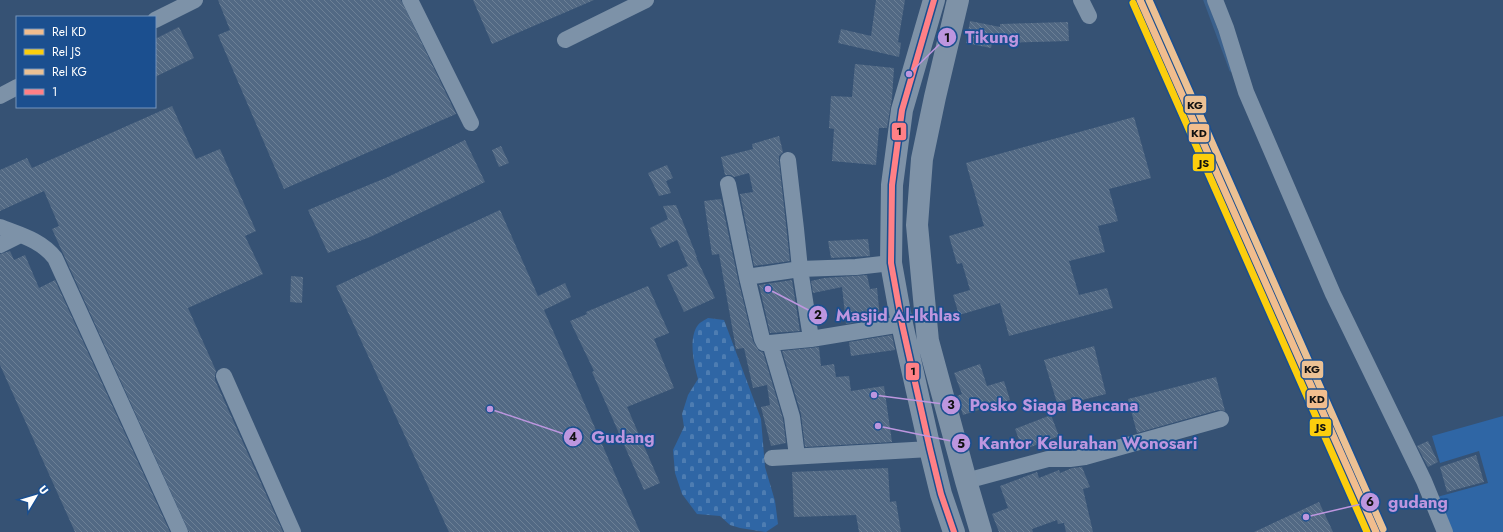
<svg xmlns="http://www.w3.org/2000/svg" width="1503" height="532" viewBox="0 0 1503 532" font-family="Jost,sans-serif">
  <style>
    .green { fill: #2f66a5 }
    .cemetery { fill: url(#cemetery-stones) }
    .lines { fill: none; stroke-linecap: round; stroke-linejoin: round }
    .stream { stroke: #3b618d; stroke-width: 3.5 }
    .building { fill: url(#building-back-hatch) }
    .minor { stroke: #7d92a8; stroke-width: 16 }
    .highway { stroke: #7e92a7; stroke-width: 22 }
    .bus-1-casing { stroke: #1b4f8f; stroke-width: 9 }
    .bus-1 { stroke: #ff8086; stroke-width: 6 }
    .rail-1-casing { stroke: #1b4f8f; stroke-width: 10 }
    .rail-2-casing { stroke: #1b4f8f; stroke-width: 10 }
    .rail-3-casing { stroke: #1b4f8f; stroke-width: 10 }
    .rail-1 { stroke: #f1bd8e; stroke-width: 7 }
    .rail-2 { stroke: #fcce0d; stroke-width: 7 }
    .rail-3 { stroke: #ebc194; stroke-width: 7 }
    .leader { fill: none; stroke: #bd96df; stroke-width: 1.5 }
    .callout-dot { fill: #bd96df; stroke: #1b4f8f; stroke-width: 1.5 }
    .mark-label { font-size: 12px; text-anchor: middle; font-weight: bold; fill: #111 }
    .callout-label { font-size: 17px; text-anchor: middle; font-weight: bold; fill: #bd96df; stroke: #1b4f8f; stroke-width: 3.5; stroke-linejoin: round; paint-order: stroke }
    .line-badge { stroke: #1b4f8f; stroke-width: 1.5 }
    .pale-badge-label { font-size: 11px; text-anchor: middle; font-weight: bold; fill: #111 }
  </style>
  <defs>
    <pattern id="cemetery-stones" width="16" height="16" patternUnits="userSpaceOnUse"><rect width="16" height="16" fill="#2f66a5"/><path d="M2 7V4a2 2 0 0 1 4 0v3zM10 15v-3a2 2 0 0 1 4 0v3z" fill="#4e7db2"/></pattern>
    <pattern id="building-back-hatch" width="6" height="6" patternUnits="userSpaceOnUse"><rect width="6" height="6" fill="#526984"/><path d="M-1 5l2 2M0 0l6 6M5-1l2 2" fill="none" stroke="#6c8096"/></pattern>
  </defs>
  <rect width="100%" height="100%" fill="#365274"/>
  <path class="green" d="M1503,416V532H1453L1437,497L1488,483L1479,451L1440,463L1432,436Z"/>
  <path class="cemetery" d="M708,318L724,320L761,419L765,467L775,501L778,524L766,532L740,528L730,525L720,516L697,514L682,494L675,473L673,450L684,427L682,414L688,395L698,379C694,365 688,338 698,325C700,322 705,320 708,318Z"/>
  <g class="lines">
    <path class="stream" d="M1205,0L1231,70"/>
  </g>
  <path class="building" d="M218,0H401L456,114L284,189L218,35L230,30Z
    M473,0H594L492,44Z
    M876,0H905L898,42L901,43L899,57L838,43L841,29L871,36Z
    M970,21L1000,27V24L1068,22L1069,41L992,43L991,48L966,43Z
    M179,27L194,58L155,77V39Z
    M855,64L894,68L892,98L887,128H879L876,165L832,161L834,129L829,128L831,96L852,97Z
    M172,106L196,159L220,149L256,231L245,236L263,274L188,308L216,371L215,375V380L283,532H189L52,229L59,226L44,191L0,211V170L27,158L32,168Z
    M1134,117L1151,178L1109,189L1118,221L1098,226L1105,252L1069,261L1079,295L1107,288L1113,308L1009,336L1000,303L959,315L953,295L970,290L962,263L957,264L949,236L984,226L966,163Z
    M779,136L783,152L779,156V161L790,261L754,266L740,194L753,192L749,173L734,177L731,175H725L721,157L753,149L752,144Z
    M465,140L485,182L370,237L328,253L308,210L388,177Z
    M501,146L509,163L499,167L492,150Z
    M667,165L673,178L666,181L671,193L659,196L648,173Z
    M721,199L738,279L753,341L759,351L763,352L783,419L786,443L771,446L761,407L770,405L767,385L753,388L744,348L736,349L719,254L712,255L704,201Z
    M676,205L697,257H696L715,298L684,312L667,275L688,266L677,240L660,248L650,228L668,219L663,206Z
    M500,210L538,296L565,283L571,297L544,310L640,532H449L336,286Z
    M868,239L870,256L831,258L828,241Z
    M10,251L14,260L25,255L39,288L55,280L170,532H75L0,365V254Z
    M867,275L870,289L877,288L880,318L846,324L842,287L813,293L811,281L824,278Z
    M291,276L303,277L302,303L290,302Z
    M792,280L800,331L770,333L759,285Z
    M648,286L669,333L654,339L674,388L627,407L660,483L644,490L592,372L594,371L570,321L587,314L586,312Z
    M892,335L895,350L851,356L849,342Z
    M1094,346L1106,394L1078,401L1077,397L1057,403L1044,360Z
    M819,347L821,366L834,364L836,377L849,376L851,391L884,386L892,442L805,447L801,414L782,351Z
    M980,364L987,386L1004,381L1010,400L963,415L957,396L962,394L954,373Z
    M1216,377L1225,411L1218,410L1137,433L1128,399Z
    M1051,415L1059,436L1023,450L1015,429Z
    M1428,441L1438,462L1428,467L1417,446Z
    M1476,455L1484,482L1447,492L1440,467Z
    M1082,467L1090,487L1083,489L1093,532H1066L1064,523L1058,524L1057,520L1032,529L1033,532H999L992,514L1008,508L1000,486L1037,472L1039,478L1059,470L1060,473L1072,468Z
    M888,468L890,502L896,501L901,532H859L856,515L794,517L792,472Z
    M1319,502L1333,532H1254Z"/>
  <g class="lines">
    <path class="minor" d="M410,0L471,123
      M1081,0L1089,16
      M1215,0L1226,28L1246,92L1333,294L1424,481L1445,532
      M155,20L195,0
      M565,40L646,0
      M0,96L17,87
      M788,160L796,229L800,269L810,332
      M728,184L747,277L762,339L764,343H770L792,417L797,456
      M0,227C20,235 41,240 55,258L180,532
      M0,245L20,235
      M747,277L800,269L856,267L891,263
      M770,343L811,339L902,324
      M224,376L293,532
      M772,458L930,449
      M966,481L1048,459H1070L1085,457L1221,419"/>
    <path class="highway" d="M934,0L902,110L892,185L891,263L902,324L930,449L941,494L954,532
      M958,0L935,97L922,159L917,225L928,341L966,481L981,532"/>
    <defs>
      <path id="bus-1" d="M934,0L902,110L892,185L891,263L902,324L930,449L941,494L954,532"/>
    </defs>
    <use href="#bus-1" class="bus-1-casing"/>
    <use href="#bus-1" class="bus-1"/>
    <defs>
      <path id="rail-1" d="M1140,0L1376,532"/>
      <path id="rail-2" d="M1133,3L1367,532"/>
      <path id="rail-3" d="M1149,0L1383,529"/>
    </defs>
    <use href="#rail-1" class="rail-1-casing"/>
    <use href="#rail-2" class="rail-2-casing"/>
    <use href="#rail-3" class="rail-3-casing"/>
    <use href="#rail-1" class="rail-1"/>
    <use href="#rail-2" class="rail-2"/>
    <use href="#rail-3" class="rail-3"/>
  </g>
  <path class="leader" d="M909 74L947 37M768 289L818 315M874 395L951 405M490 409L573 437M878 426L961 443M1306 517L1370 502"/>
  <g class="callout-dot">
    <circle cx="909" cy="74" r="4"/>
    <circle cx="768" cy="289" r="4"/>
    <circle cx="874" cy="395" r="4"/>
    <circle cx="490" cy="409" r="4"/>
    <circle cx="878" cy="426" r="4"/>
    <circle cx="1306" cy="517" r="4"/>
    <circle cx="947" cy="37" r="10"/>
    <circle cx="818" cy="315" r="10"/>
    <circle cx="951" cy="405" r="10"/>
    <circle cx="573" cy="437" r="10"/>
    <circle cx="961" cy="443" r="10"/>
    <circle cx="1370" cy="502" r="10"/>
  </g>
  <g class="mark-label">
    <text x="947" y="42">1</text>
    <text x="818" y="319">2</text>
    <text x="951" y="409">3</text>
    <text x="573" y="441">4</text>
    <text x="961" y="448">5</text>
    <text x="1370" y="506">6</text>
  </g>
  <g class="callout-label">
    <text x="992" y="43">Tikung</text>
    <text x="898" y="321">Masjid Al-Ikhlas</text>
    <text x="1054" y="411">Posko Siaga Bencana</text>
    <text x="623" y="443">Gudang</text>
    <text x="1088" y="449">Kantor Kelurahan Wonosari</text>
    <text x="1418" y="508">gudang</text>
  </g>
  <g class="line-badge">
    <rect x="1184" y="95" width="23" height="19" rx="4" fill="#ebc194"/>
    <rect x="891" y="122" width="16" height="19" rx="4" fill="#ff8086"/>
    <rect x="1188" y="123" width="22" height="20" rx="4" fill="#f1bd8e"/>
    <rect x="1192" y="153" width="23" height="19" rx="4" fill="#fcce0d"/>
    <rect x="1301" y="360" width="23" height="19" rx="4" fill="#ebc194"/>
    <rect x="905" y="362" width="15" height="19" rx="4" fill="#ff8086"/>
    <rect x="1306" y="389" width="22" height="20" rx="4" fill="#f1bd8e"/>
    <rect x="1309" y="418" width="23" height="19" rx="4" fill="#fcce0d"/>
  </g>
  <g class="pale-badge-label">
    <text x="1195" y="109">KG</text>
    <text x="899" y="135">1</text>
    <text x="1199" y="137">KD</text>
    <text x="1204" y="167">JS</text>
    <text x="1312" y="373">KG</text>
    <text x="913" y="375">1</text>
    <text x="1317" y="403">KD</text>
    <text x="1321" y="431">JS</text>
  </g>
  <rect x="16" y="16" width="140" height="92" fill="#1b4f8f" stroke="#7695bc"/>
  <rect x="24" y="29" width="20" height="6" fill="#f1bd8e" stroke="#7695bc"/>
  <text x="52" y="36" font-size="12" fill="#ffffff">Rel KD</text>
  <rect x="24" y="49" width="20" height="6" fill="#fcce0d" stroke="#7695bc"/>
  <text x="52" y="56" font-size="12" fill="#ffffff">Rel JS</text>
  <rect x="24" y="69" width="20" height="6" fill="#ebc194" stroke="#7695bc"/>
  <text x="52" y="76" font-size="12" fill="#ffffff">Rel KG</text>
  <rect x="24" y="89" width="20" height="6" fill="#ff8086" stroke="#7695bc"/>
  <text x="52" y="96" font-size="12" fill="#ffffff">1</text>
  <g transform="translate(36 496) rotate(52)" stroke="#1b4f8f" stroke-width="3" paint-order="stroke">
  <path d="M0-3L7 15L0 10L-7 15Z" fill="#ffffff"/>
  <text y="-6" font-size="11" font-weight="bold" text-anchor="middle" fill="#ffffff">U</text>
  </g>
</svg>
